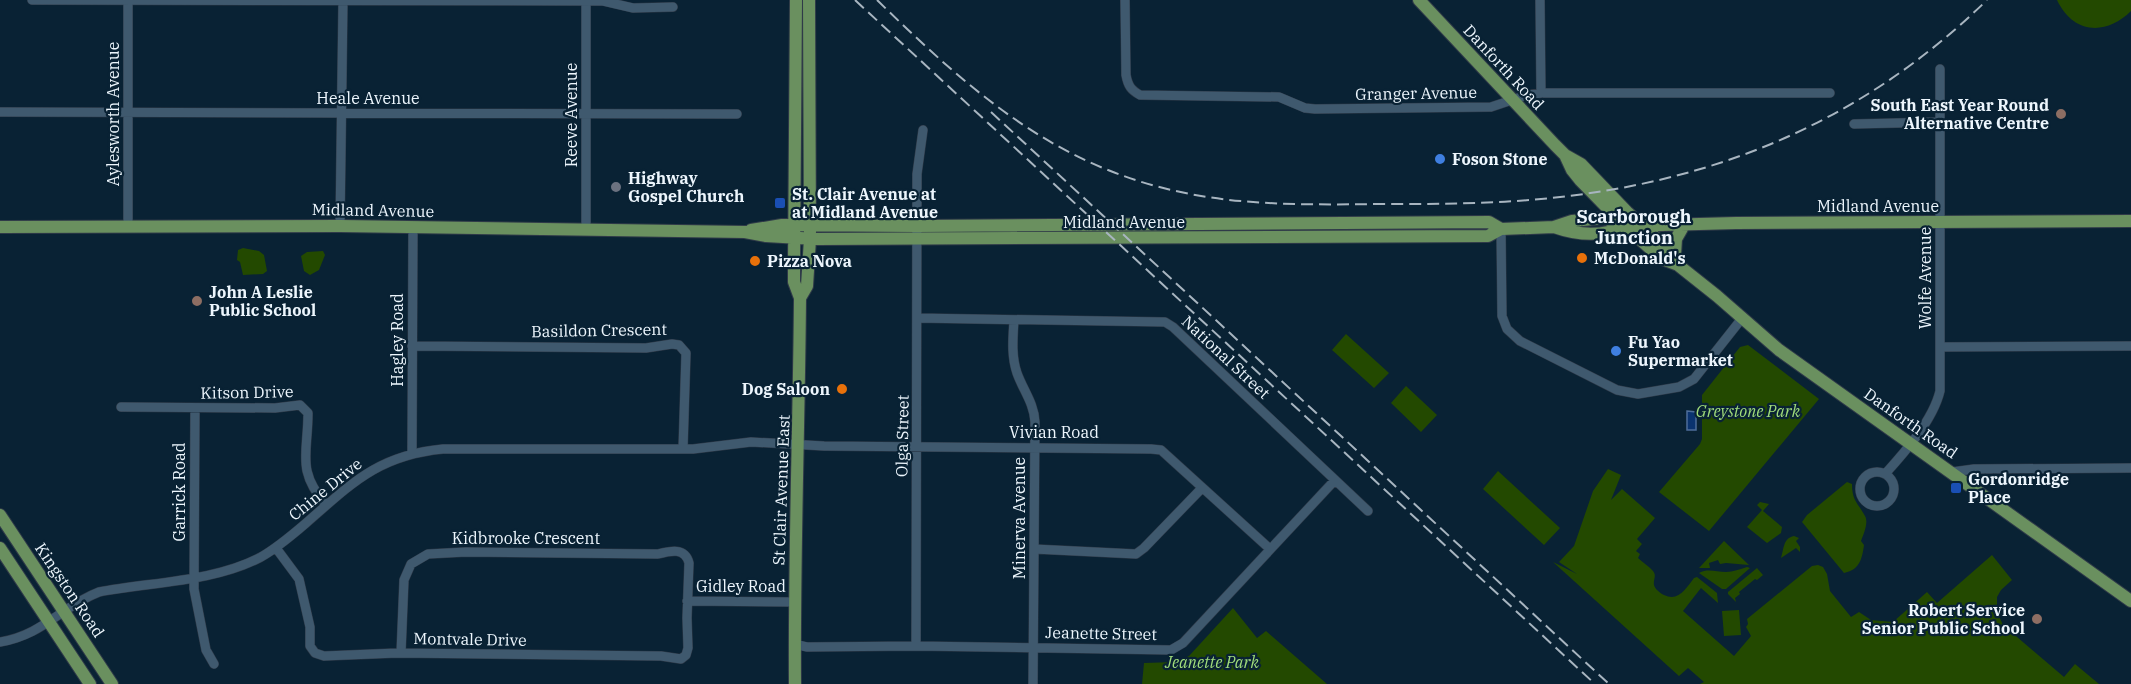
<svg xmlns="http://www.w3.org/2000/svg" width="2131" height="684" viewBox="0 0 2131 684" font-family="'IBM Plex Serif',serif">
  <style>
    .green { fill: #234900 }
    .water { fill: #0a336f; stroke: #4e6e9a; stroke-width: 1.5 }
    .lines { fill: none; stroke-linecap: round; stroke-linejoin: round }
    .minor-casing { stroke: #2f3a48; stroke-width: 10 }
    .major-casing { stroke: #2f3a48; stroke-width: 14 }
    .minor { stroke: #3f596e; stroke-width: 9 }
    .major { stroke: #6a905f; stroke-width: 12 }
    .rail { stroke: #a8b5c0; stroke-width: 2; stroke-dasharray: 12 6; stroke-linecap: butt }
    .education-dot { fill: #8d6e63; stroke: #092234; stroke-width: 2 }
    .shop-dot { fill: #3f7fe0; stroke: #092234; stroke-width: 2 }
    .worship-dot { fill: #6b7280; stroke: #092234; stroke-width: 2 }
    .transit-dot { fill: #1a4fb4; stroke: #092234; stroke-width: 2 }
    .food-dot { fill: #e8710a; stroke: #092234; stroke-width: 2 }
    .labels { text-anchor: middle; dominant-baseline: central; stroke-width: 4.5; stroke-linejoin: round; paint-order: stroke }
    .street-label { font-size: 16px; fill: #edf6fd; stroke: #092234 }
    .poi-label { font-size: 16px; font-weight: bold; fill: #edf6fd; stroke: #092234; text-anchor: start }
    .park-label { font-size: 16px; font-style: italic; fill: #a0dc7b; stroke: #092234 }
    .neighbourhood-label { font-size: 18px; font-weight: bold; fill: #edf6fd; stroke: #092234 }
  </style>
  <rect width="100%" height="100%" fill="#092234"/>
  <path class="green" d="M2057,0H2131V11C2106,36 2073,34 2057,0Z
    M243,248L259,251L264,255L267,271L263,274L243,275L240,262L237,260L238,250Z
    M323,251L325,255L319,270L310,275L304,271L301,256L307,252Z
    M1346,334L1389,373L1374,388L1332,350Z
    M1748,345L1819,399L1709,531L1659,492L1700,444L1702,439V395L1740,347Z
    M1406,386L1437,415L1421,432L1391,403Z
    M1608,469L1621,475L1611,500L1622,489L1655,518L1637,539L1642,544L1636,551L1640,554L1638,558C1642,562 1649,566 1653,571C1657,576 1653,579 1654,585C1655,589 1660,593 1664,595C1679,602 1686,588 1694,578L1697,577L1717,593L1718,603L1701,588L1683,611L1734,656L1751,636L1746,627L1748,624L1747,619L1812,566L1818,565L1823,567L1827,574L1830,591L1851,617L1859,612L1871,620L1893,622L1927,592L1937,603L1992,555L2012,580L2001,590L1997,597V612L2003,625L2064,677L2075,664L2099,684H1700L1704,682L1688,668L1679,676L1553,562L1577,574L1559,562L1574,546L1593,491Z
    M1498,471L1560,528L1544,545L1483,489Z
    M1847,482L1852,484C1852,501 1858,503 1865,516C1869,523 1863,535 1861,541L1864,545C1862,560 1859,570 1844,573L1802,522L1807,515Z
    M1760,502L1769,504L1763,511L1782,527L1781,533L1767,543L1747,527L1762,510L1757,505Z
    M1794,536L1799,538L1796,541L1800,547V552L1796,548L1781,558C1784,549 1783,538 1794,536Z
    M1724,541L1749,565L1726,563L1720,564L1718,560L1709,563L1710,568H1699Z
    M1747,567L1750,568L1726,589H1722L1699,573C1708,568 1716,572 1726,572C1733,572 1740,569 1747,567Z
    M1757,568L1763,575L1757,580L1755,579L1739,592L1740,594L1735,598L1736,602L1728,594V592Z
    M1233,608L1257,638L1266,631L1327,684H1142L1144,663L1175,662L1189,656Z
    M1739,610L1741,635L1724,636L1722,611Z"/>
  <path class="water" d="M1687,411L1696,412V430H1687Z"/>
  <g class="lines">
    <defs>
      <path id="minor" d="M32,0L603,1L633,8L673,7
        M586,0V230
        M1125,0L1126,75C1128,86 1131,90 1140,95L1279,97L1305,108L1315,109L1491,107L1527,95L1541,93H1830
        M1540,0L1541,93
        M0,112L737,114
        M1854,124L1940,122
        M340,226L343,0
        M128,227V0
        M1501,229L1502,316L1507,329L1520,341L1617,390L1638,394L1679,387L1694,379L1743,317
        M917,318L1165,322L1173,327L1368,511
        M1014,320C1013,337 1011,356 1017,373C1023,390 1034,403 1035,422L1033,684
        M412,346L646,348L672,344L679,345L686,353L683,449
        M1940,347L2131,346
        M121,407L275,408L300,405L308,413C308,454 296,470 326,505
        M195,408L194,589L206,650L214,664
        M412,453L413,227
        M1952,472L1974,469L2131,468
        M1860 489a17 17 0 1 1 34 0a17 17 0 1 1-34 0Z
        M1885,474C1905,452 1933,420 1940,391V69
        M276,548L299,579L310,627V646L315,653L324,656L397,653L661,656L681,659L686,655L688,648L687,618L689,563C685,547 670,551 658,554L466,552L428,554L411,564L404,580L401,653
        M1034,549L1136,554L1144,548L1202,488
        M687,601L794,602
        M0,642C43,635 62,606 99,592C151,582 214,582 261,557C277,548 291,536 305,524C351,484 378,455 443,449H693L751,442L824,446L1151,449L1161,450L1270,549
        M794,644L807,647L916,646L1171,650L1183,643L1335,480
        M916,646L917,174L923,130"/>
      <path id="major" d="M1419,0L1555,145L1565,155L1581,164L1627,212L1675,255L1678,265
        M1565,155L1572,170L1580,180L1625,226L1662,259L1678,265L1717,296L1779,350L2131,601
        M0,227L340,226L745,232L766,236L817,239L1488,236L1501,229L1554,227L1572,221L1604,218L1625,226L1736,223L2131,221
        M1554,227C1577,235 1603,237 1625,226
        M751,230L782,225L917,226L1489,222L1501,229
        M1675,255L1676,239L1684,225
        M800,298L807,286L810,239L809,0
        M0,515L112,684
        M0,548L90,684
        M795,684C794,555 799,426 800,298L794,282V264L796,0"/>
    </defs>
    <use href="#minor" class="minor-casing"/>
    <use href="#major" class="major-casing"/>
    <use href="#minor" class="minor"/>
    <use href="#major" class="major"/>
    <path class="rail" d="M855,0L1595,684
      M877,0C945,66 1014,131 1103,168C1197,207 1282,205 1381,204C1435,204 1488,204 1541,199C1714,183 1862,122 1987,0
      M991,112L1609,684"/>
  </g>
  <g class="education-dot">
    <circle cx="2061" cy="114" r="6"/>
    <circle cx="197" cy="301" r="6"/>
    <circle cx="2037" cy="619" r="6"/>
  </g>
  <g class="shop-dot">
    <circle cx="1440" cy="159" r="6"/>
    <circle cx="1616" cy="351" r="6"/>
  </g>
  <circle class="worship-dot" cx="616" cy="187" r="6"/>
  <g class="transit-dot">
    <rect x="774" y="197" width="12" height="12" rx="3"/>
    <rect x="1950" y="482" width="12" height="12" rx="3"/>
  </g>
  <g class="food-dot">
    <circle cx="1582" cy="258" r="6"/>
    <circle cx="755" cy="261" r="6"/>
    <circle cx="842" cy="389" r="6"/>
  </g>
  <g class="labels">
    <g class="street-label">
      <text transform="translate(1504 67) rotate(47)">Danforth Road</text>
      <text transform="translate(1416 93) rotate(-1)">Granger Avenue</text>
      <text x="368" y="98">Heale Avenue</text>
      <text transform="translate(113 114) rotate(-90)">Aylesworth Avenue</text>
      <text transform="translate(571 115) rotate(-90)">Reeve Avenue</text>
      <text x="1878" y="206">Midland Avenue</text>
      <text transform="translate(373 210) rotate(1)">Midland Avenue</text>
      <text x="1124" y="222">Midland Avenue</text>
      <text transform="translate(1925 278) rotate(-90)">Wolfe Avenue</text>
      <text transform="translate(599 330) rotate(-1)">Basildon Crescent</text>
      <text transform="translate(397 340) rotate(-90)">Hagley Road</text>
      <text transform="translate(1226 357) rotate(43)">National Street</text>
      <text transform="translate(247 392) rotate(-1)">Kitson Drive</text>
      <text transform="translate(1911 423) rotate(35)">Danforth Road</text>
      <text x="1054" y="432">Vivian Road</text>
      <text transform="translate(902 436) rotate(-89)">Olga Street</text>
      <text transform="translate(325 489) rotate(-39)">Chine Drive</text>
      <text transform="translate(781 490) rotate(-88)">St Clair Avenue East</text>
      <text transform="translate(179 492) rotate(-90)">Garrick Road</text>
      <text transform="translate(1019 518) rotate(-90)">Minerva Avenue</text>
      <text x="526" y="538">Kidbrooke Crescent</text>
      <text x="741" y="586">Gidley Road</text>
      <text transform="translate(70 590) rotate(56)">Kingston Road</text>
      <text transform="translate(1101 633) rotate(1)">Jeanette Street</text>
      <text transform="translate(470 639) rotate(1)">Montvale Drive</text>
    </g>
    <g class="poi-label">
      <text x="2049" y="105" text-anchor="end">South East Year Round<tspan x="2049" dy="18">Alternative Centre</tspan></text>
      <text x="1452" y="159">Foson Stone</text>
      <text x="628" y="178">Highway<tspan x="628" dy="18">Gospel Church</tspan></text>
      <text x="792" y="194">St. Clair Avenue at<tspan x="792" dy="18">at Midland Avenue</tspan></text>
      <text x="1594" y="258">McDonald's</text>
      <text x="767" y="261">Pizza Nova</text>
      <text x="209" y="292">John A Leslie<tspan x="209" dy="18">Public School</tspan></text>
      <text x="1628" y="342">Fu Yao<tspan x="1628" dy="18">Supermarket</tspan></text>
      <text x="830" y="389" text-anchor="end">Dog Saloon</text>
      <text x="1968" y="479">Gordonridge<tspan x="1968" dy="18">Place</tspan></text>
      <text x="2025" y="610" text-anchor="end">Robert Service<tspan x="2025" dy="18">Senior Public School</tspan></text>
    </g>
    <g class="park-label">
      <text x="1748" y="411">Greystone Park</text>
      <text x="1212" y="662">Jeanette Park</text>
    </g>
    <g class="neighbourhood-label">
      <text x="1634" y="216">Scarborough<tspan x="1634" dy="21">Junction</tspan></text>
    </g>
  </g>
</svg>
